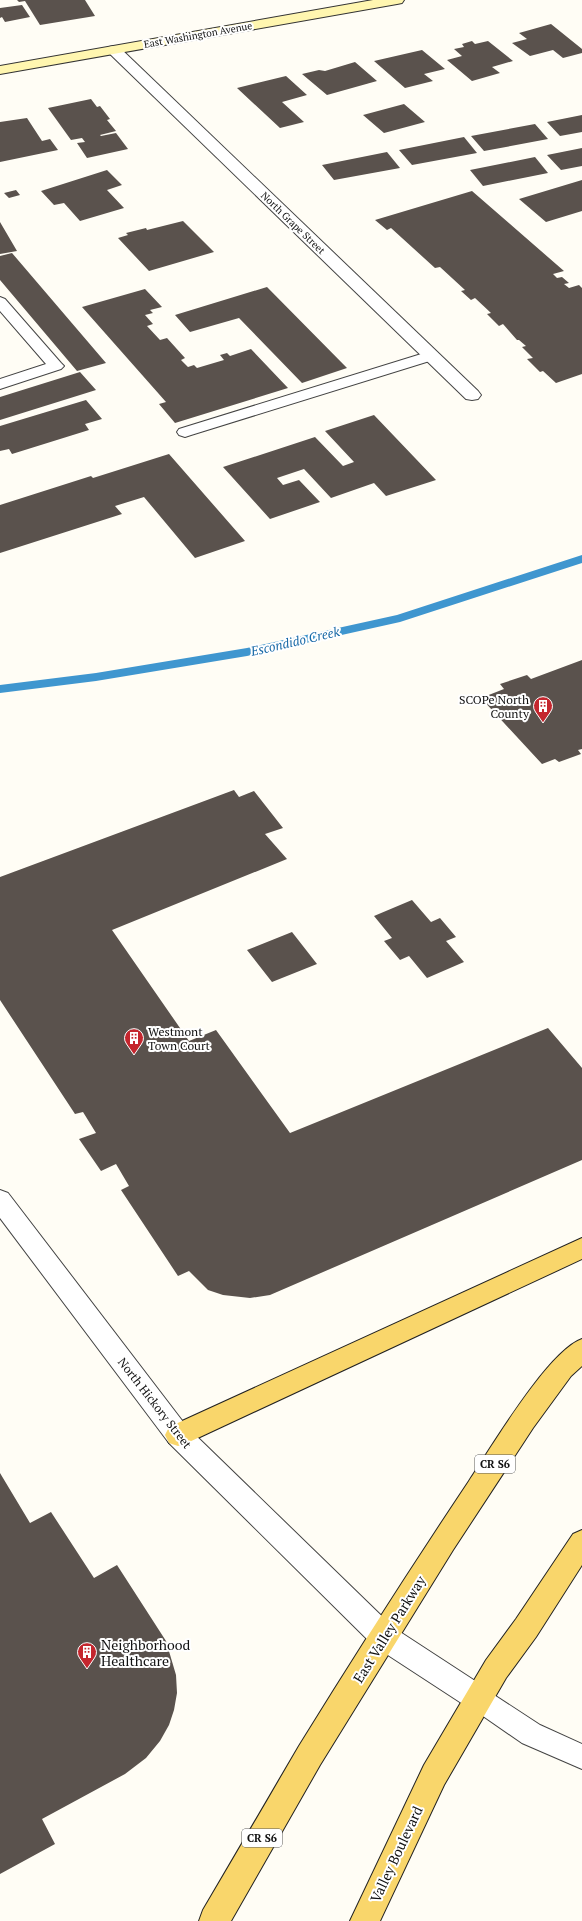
<svg xmlns="http://www.w3.org/2000/svg" width="582" height="1921" viewBox="0 0 582 1921" font-family="'PT Serif',serif">
  <style>
    .lines { fill: none; stroke-linecap: round; stroke-linejoin: round }
    .stream { fill: #3f96cf; fill-rule: evenodd }
    .building { fill: #5a524d }
    .service-casing { stroke: #444; stroke-width: 2 }
    .minor-casing { stroke: #444; stroke-width: 2 }
    .tertiary-casing { stroke: #444; stroke-width: 2 }
    .secondary-casing { stroke: #333; stroke-width: 2 }
    .primary-casing { stroke: #222; stroke-width: 2 }
    .service { fill: #fff; fill-rule: evenodd }
    .minor { fill: #fff; fill-rule: evenodd }
    .tertiary { fill: #fff; fill-rule: evenodd }
    .secondary { fill: #fff6b0; fill-rule: evenodd }
    .primary { fill: #f9d66b; fill-rule: evenodd }
    .labels { text-anchor: middle; dominant-baseline: central; stroke-width: 4; stroke-linejoin: round; paint-order: stroke }
    .far-street-label { font-size: 10px; fill: #111; stroke: #fff }
    .shield { fill: #fff; stroke: #585858; stroke-width: 1 }
    .shield-label { font-size: 11px; font-weight: bold; fill: #111 }
    .poi-label { font-size: 12px; fill: #111; stroke: #fff; text-anchor: end }
    .street-label { font-size: 12px; fill: #111; stroke: #fff }
    .water-label { font-size: 13px; font-style: italic; fill: #1768a6; stroke: #fff }
    .near-street-label { font-size: 14px; fill: #111; stroke: #fff }
    .near-poi-label { font-size: 14px; fill: #111; stroke: #fff; text-anchor: start }
  </style>
  <rect width="100%" height="100%" fill="#fffdf5"/>
  <g class="lines">
    <path class="stream" d="M582,555V563L400,622L247,656L96,681L0,693V685L96,673L247,648L397,615Z"/>
  </g>
  <path class="building" d="M17,0H85L95,16L40,25L25,1L19,2Z
    M22,5L30,17L5,22L2,17L0,18V8Z
    M551,24L582,49V53L563,58L553,50L530,56L512,43L527,39L519,33Z
    M472,41L475,44L488,41L513,61L492,67L500,73L472,81L447,60L462,56L454,49L464,47L462,44Z
    M422,50L445,69L424,74L433,81L405,88L374,61Z
    M355,62L377,81L327,95L302,74L319,70L325,71Z
    M286,76L307,95L282,102L304,122L280,128L237,88Z
    M91,99L97,107L100,106L110,119L107,120L116,131L100,135L101,136L116,133L128,149L87,158L77,143L85,142L82,138L71,140L48,108Z
    M404,104L425,122L384,133L363,115Z
    M582,115V132L560,136L547,122Z
    M27,118L42,141L50,139L58,150L0,162V122Z
    M535,124L548,139L484,151L471,136Z
    M464,137L477,153L412,165L399,150Z
    M582,148V166L561,170L547,155Z
    M387,152L400,168L334,180L322,165Z
    M535,157L548,173L483,186L470,170Z
    M107,170L122,185L107,190L124,208L80,221L64,203L54,205L41,191Z
    M582,180V211L546,222L519,199Z
    M16,190L20,195L9,198L4,193Z
    M472,191L564,271L553,274L557,278L562,277L569,283L564,284L569,288L579,285L582,288V374L556,383L543,371L540,372L527,359L533,358L522,347L526,346L519,340H517L503,324L499,326L487,314L491,313L475,298L471,300L461,291L465,290L440,267L435,268L391,228L387,230L375,220Z
    M183,221L214,252L149,271L118,238L128,235L126,233L146,228L147,230Z
    M0,222L17,251L0,254Z
    M12,253L106,363L77,371L0,280V256Z
    M267,287L347,368L302,383L239,318L190,332L175,315Z
    M145,289L162,307L150,310L153,313L145,315L153,324L147,326L160,340L167,338L185,358L181,360L188,367L194,365L197,368L224,360L220,355L227,353L230,356L251,349L288,388L175,423L159,404L166,402L82,307Z
    M80,372L96,390L0,420V397Z
    M86,400L102,419L85,424L89,430L12,454L9,449L0,451V426Z
    M374,415L436,480L386,496L374,483L331,498L304,469L277,478L283,485L299,480L320,502L270,519L223,467L315,437L343,466L354,462L325,431Z
    M169,454L245,541L195,558L144,497L115,506L122,514L0,553V505L91,476L93,478Z
    M582,660V749L578,750L581,754L559,762L555,759L542,764L481,698L504,689L500,684L527,675L531,679Z
    M234,790L239,797L254,791L283,828L265,834L287,859L112,930L189,1041L216,1030L290,1133L548,1028L582,1068V1160L270,1295L250,1298L223,1295L208,1290L189,1271L178,1276L121,1190L129,1186L116,1164L101,1171L79,1139L96,1133L83,1112L75,1114L0,1000V877Z
    M412,900L431,922L440,918L456,937L446,941L464,962L427,978L409,956L400,960L384,941L392,938L374,916Z
    M292,932L317,964L272,982L247,950Z
    M0,1473L30,1523L51,1512L94,1578L117,1565L166,1641L176,1675L177,1693L174,1710L169,1725L160,1741L146,1758L125,1774L42,1819L55,1844L0,1874Z"/>
  <g class="lines">
    <defs>
      <path id="service" d="M0,297L5,299L61,363L64,366L61,369L0,389V379L46,364L0,311Z
        M431,351L436,353L439,356L436,359L191,435L185,437L179,435L177,432L179,429Z
        M479,1687L488,1691L540,1725L582,1744V1769L522,1743L470,1707L466,1699L470,1691Z"/>
      <path id="minor" d="M114,46L119,47L478,391L481,395L478,399L472,400L466,399L109,53L107,50L109,47Z"/>
      <path id="tertiary" d="M0,1190L8,1193L187,1427L394,1628L489,1690L493,1699L489,1708L479,1712L469,1708L374,1646L169,1443L0,1218Z"/>
      <path id="secondary" d="M373,0H404L402,3L397,4L0,74V66Z"/>
      <path id="primary" d="M582,1238V1259L187,1443L178,1446L169,1443L165,1435L169,1427Z
        M582,1339V1366L571,1376L533,1428L453,1550L320,1765L231,1921H199L203,1910C235,1856 267,1801 299,1746C354,1657 411,1568 469,1481C491,1448 548,1351 582,1339Z
        M582,1530V1565L536,1637L506,1678L444,1785L380,1921H350L424,1765L486,1660L516,1619L573,1534Z"/>
    </defs>
    <use href="#service" class="service-casing"/>
    <use href="#minor" class="minor-casing"/>
    <use href="#tertiary" class="tertiary-casing"/>
    <use href="#secondary" class="secondary-casing"/>
    <use href="#primary" class="primary-casing"/>
    <use href="#service" class="service"/>
    <use href="#minor" class="minor"/>
    <use href="#tertiary" class="tertiary"/>
    <use href="#secondary" class="secondary"/>
    <use href="#primary" class="primary"/>
  </g>
  <defs>
    <symbol id="building-pin" viewBox="-11 -11 22 30"><path d="M0 17L-7.5 6A9.5 9.5 0 1 1 7.5 6Z" fill="#c4262e" stroke="#fff"/><path d="M-4-6H4V6H1V3H-1V6H-4ZM-2.5-4.3h1.7v1.8h-1.7ZM.8-4.3h1.7v1.8H.8ZM-2.5-1h1.7V.8h-1.7ZM.8-1h1.7V.8H.8Z" fill="#fff"/></symbol>
  </defs>
  <g fill-rule="evenodd">
    <use href="#building-pin" x="532" y="695" width="22" height="30"/>
    <use href="#building-pin" x="123" y="1027" width="22" height="30"/>
    <use href="#building-pin" x="76" y="1641" width="22" height="30"/>
  </g>
  <g class="labels">
    <g class="far-street-label">
      <text transform="translate(198 35) rotate(-10)">East Washington Avenue</text>
      <text transform="translate(293 223) rotate(44)">North Grape Street</text>
    </g>
    <g class="shield">
      <rect x="475" y="1455" width="40" height="18" rx="3"/>
      <rect x="242" y="1829" width="40" height="18" rx="3"/>
    </g>
    <g class="shield-label">
      <text x="495" y="1464">CR S6</text>
      <text x="262" y="1838">CR S6</text>
    </g>
    <g class="poi-label">
      <text x="529" y="699">SCOPe North<tspan x="529" dy="14">County</tspan></text>
      <text x="148" y="1031" text-anchor="start">Westmont<tspan x="148" dy="14">Town Court</tspan></text>
    </g>
    <g class="street-label">
      <text transform="translate(155 1403) rotate(52)">North Hickory Street</text>
    </g>
    <g class="water-label">
      <text transform="translate(295 641) rotate(-13)">Escondido Creek</text>
    </g>
    <g class="near-street-label">
      <text transform="translate(389 1629) rotate(-58)">East Valley Parkway</text>
      <text transform="translate(396 1854) rotate(-65)">Valley Boulevard</text>
    </g>
    <g class="near-poi-label">
      <text x="101" y="1644">Neighborhood<tspan x="101" dy="16">Healthcare</tspan></text>
    </g>
  </g>
</svg>
